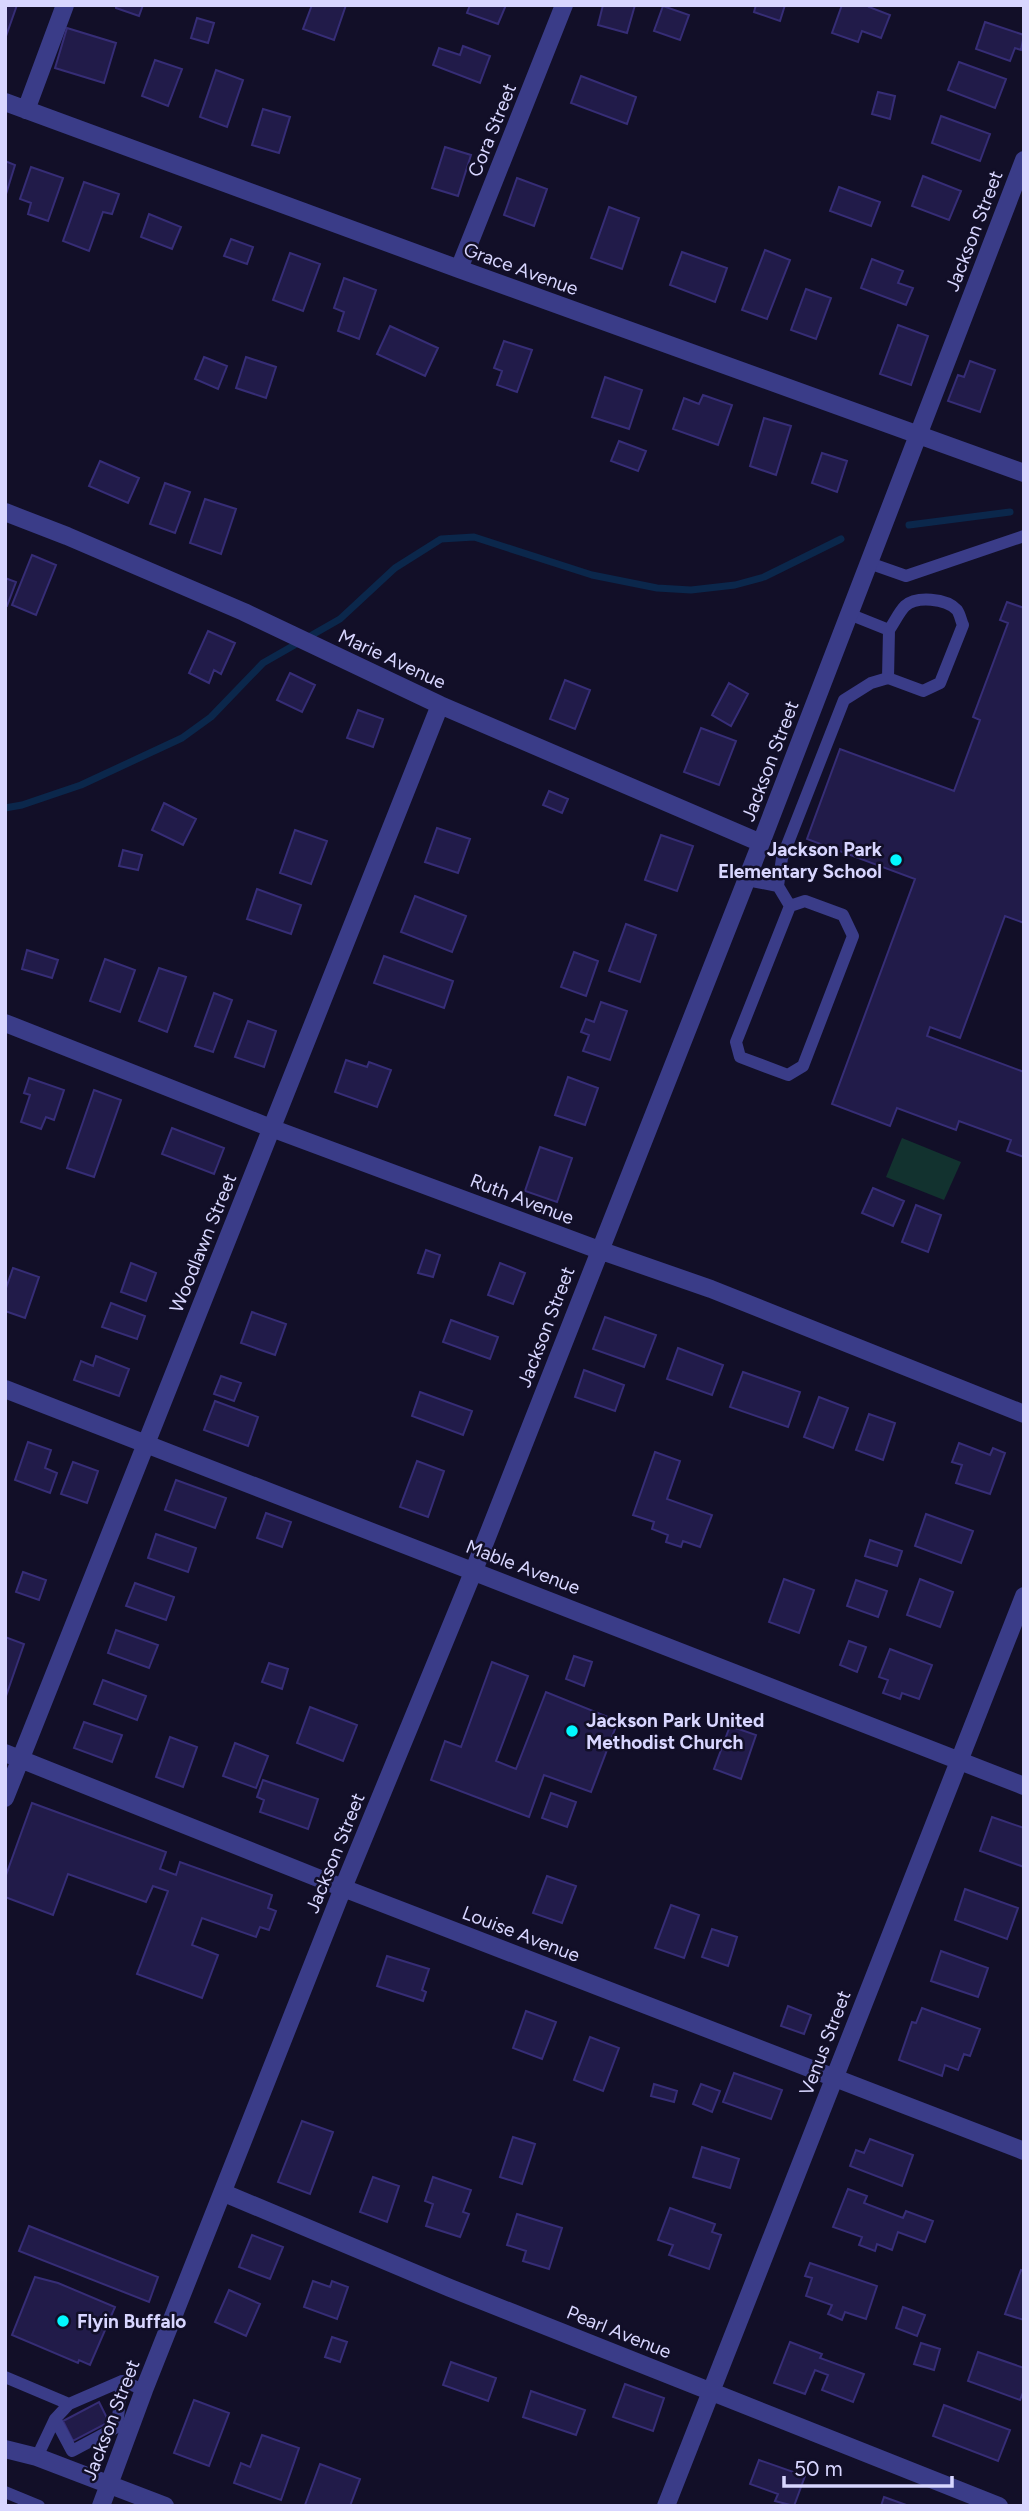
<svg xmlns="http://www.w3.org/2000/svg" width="1029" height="2511" viewBox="0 0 1029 2511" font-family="Figtree,sans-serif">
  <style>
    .green { fill: #12322f }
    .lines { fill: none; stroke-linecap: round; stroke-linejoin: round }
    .stream { stroke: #0b274b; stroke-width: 7 }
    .building { fill: #211b49; stroke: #362d76; stroke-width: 2 }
    .lane { stroke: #3a3c88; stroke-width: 12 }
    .street { stroke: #3a3c88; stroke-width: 18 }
    .poi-dot { fill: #02f8ff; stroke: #120f28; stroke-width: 2.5 }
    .labels { text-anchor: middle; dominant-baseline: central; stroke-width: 5; stroke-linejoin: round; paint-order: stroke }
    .street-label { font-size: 19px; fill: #d8d6ff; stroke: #120f28 }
    .poi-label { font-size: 19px; font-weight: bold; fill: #d8d6ff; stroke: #120f28; text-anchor: start }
  </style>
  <rect width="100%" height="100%" fill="#120f28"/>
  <path class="green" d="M902,1138L961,1162L944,1200L886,1177Z"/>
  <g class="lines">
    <path class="stream" d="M909,525L1010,512
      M5,808L22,805L81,785L182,738L211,717L263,663L340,619L395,568L441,539L474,537L592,575L657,588L691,590L735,585L764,577L841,539"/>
  </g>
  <path class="building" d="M5,5H17L5,39Z
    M116,5H143L139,16L116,8Z
    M312,5H346L334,40L303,29Z
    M470,5H506L498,24L467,13Z
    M603,5H635L627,33L598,25Z
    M756,5H785L780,21L754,12Z
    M842,5H870L869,7L890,15L881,38L862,31L858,42L832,33Z
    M663,6L689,15L680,40L654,31Z
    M197,18L214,23L208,43L191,38Z
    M985,22L1024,35L1021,50L1015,48L1010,61L976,49Z
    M67,28L116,43L104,83L55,68Z
    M463,46L490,56L480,83L433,65L439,48L460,55Z
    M155,60L182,69L168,106L142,96Z
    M959,62L1006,79L995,108L948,90Z
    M216,70L243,80L227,127L200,117Z
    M581,76L636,97L627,124L571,103Z
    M878,92L895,96L890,119L872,114Z
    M263,109L290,117L279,153L252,145Z
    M941,116L990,134L980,161L932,143Z
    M445,147L471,155L458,196L432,188Z
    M5,161L15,165L6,194L5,193Z
    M31,167L63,178L48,221L28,214L31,203L20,199Z
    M923,176L961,191L949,220L912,206Z
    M517,178L547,189L534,226L504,215Z
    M84,182L119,194L112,214L103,212L89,251L63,241Z
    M839,187L880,202L871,226L830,211Z
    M609,207L639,218L622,269L591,258Z
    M149,214L181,227L172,249L141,237Z
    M231,239L253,247L247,264L224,256Z
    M765,250L790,260L767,319L742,310Z
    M682,252L727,268L715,302L670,285Z
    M290,253L320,264L303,311L273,300Z
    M872,259L903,271L898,283L913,288L906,305L861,288Z
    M344,278L376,290L359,339L338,331L344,312L334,308Z
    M806,289L831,298L816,339L791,330Z
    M898,325L928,336L911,385L880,374Z
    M390,326L438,348L425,376L377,354Z
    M504,341L532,350L517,392L497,385L502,371L494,368Z
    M204,357L227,366L218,389L195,379Z
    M246,357L276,367L266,398L236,388Z
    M970,361L995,370L980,412L948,401L958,375L964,377Z
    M605,377L642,390L629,429L592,417Z
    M703,395L732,405L718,445L673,429L684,398L699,404Z
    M764,418L791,426L776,475L750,466Z
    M619,441L646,451L638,471L611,461Z
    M822,453L847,461L837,492L812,483Z
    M100,461L139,478L128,503L89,486Z
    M165,483L190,492L175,533L150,524Z
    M205,499L236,509L221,554L190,543Z
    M32,555L56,565L36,615L12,605Z
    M5,578L16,582L7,606H5Z
    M1007,602L1024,608V923L1005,916L960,1038L930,1027L927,1036L1024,1072V1157L1007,1151L1011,1140L959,1121L956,1130L897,1108L890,1126L832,1104L915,879L807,839L840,749L954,791L980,720L973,717L1008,623L1000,620Z
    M208,631L235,643L221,674L214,670L209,683L189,673Z
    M290,673L315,685L302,712L277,700Z
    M565,680L590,690L575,729L550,719Z
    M729,683L748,694L731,726L712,715Z
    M358,710L383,719L373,747L347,738Z
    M701,728L736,741L719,785L684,772Z
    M549,791L568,799L562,813L543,805Z
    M164,803L196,819L183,845L152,830Z
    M437,828L470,839L458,873L425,862Z
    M295,830L327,841L311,884L280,873Z
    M661,835L693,846L677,891L645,880Z
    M123,850L142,855L138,870L119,866Z
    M257,889L301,905L291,934L247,919Z
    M415,896L466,916L452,952L401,932Z
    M626,924L656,935L640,982L609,971Z
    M27,950L58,960L52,978L22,969Z
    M574,952L598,961L586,996L561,987Z
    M384,956L453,981L444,1008L374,983Z
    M105,959L135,970L120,1012L90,1001Z
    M159,968L186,977L167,1032L139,1021Z
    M214,993L232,1000L213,1052L195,1046Z
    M601,1002L627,1011L610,1060L583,1051L589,1035L581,1032L586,1019L594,1022Z
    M248,1021L276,1031L264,1067L235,1057Z
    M346,1060L367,1067L369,1062L391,1070L377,1107L335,1092Z
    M568,1077L598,1088L585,1125L555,1115Z
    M29,1078L64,1090L54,1120L46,1117L41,1129L21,1122L30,1095L24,1093Z
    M94,1090L121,1100L94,1177L67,1168Z
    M172,1128L224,1148L214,1174L162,1154Z
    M540,1147L572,1158L557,1202L525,1191Z
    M873,1188L904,1201L893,1226L862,1213Z
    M916,1205L941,1215L928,1252L902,1242Z
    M426,1250L440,1255L433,1277L418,1273Z
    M131,1263L156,1273L146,1301L121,1292Z
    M500,1263L525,1273L513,1304L488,1295Z
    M13,1268L39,1277L25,1318L5,1311V1291Z
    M111,1303L145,1316L137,1339L102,1327Z
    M252,1312L286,1324L275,1355L241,1343Z
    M605,1317L656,1335L644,1367L593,1349Z
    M451,1320L498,1337L490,1359L443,1342Z
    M678,1348L723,1365L712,1395L667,1379Z
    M96,1356L129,1369L119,1396L74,1380L81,1361L93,1366Z
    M584,1370L624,1385L615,1411L575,1397Z
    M743,1372L800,1392L788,1427L730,1407Z
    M221,1376L241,1383L234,1401L214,1394Z
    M420,1392L472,1411L463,1435L412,1416Z
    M819,1397L848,1408L833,1448L804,1437Z
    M215,1401L258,1417L248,1446L204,1430Z
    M869,1414L895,1423L883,1460L856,1450Z
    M28,1442L51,1450L45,1468L57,1473L50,1493L15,1480Z
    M959,1443L990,1455L993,1448L1005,1453L990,1494L956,1483L962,1465L952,1462Z
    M655,1452L680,1461L667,1499L712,1515L700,1547L683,1541L681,1547L666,1542L668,1535L652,1529L654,1522L633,1515Z
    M417,1461L444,1471L428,1517L400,1507Z
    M73,1462L98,1471L87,1503L61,1494Z
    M176,1480L226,1498L215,1528L165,1510Z
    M266,1513L291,1522L282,1547L257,1538Z
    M926,1514L973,1531L961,1563L915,1546Z
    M156,1534L196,1548L188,1572L148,1558Z
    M870,1540L902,1551L897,1566L865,1556Z
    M23,1572L46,1580L39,1600L16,1592Z
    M784,1579L814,1590L799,1633L769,1622Z
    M920,1579L953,1592L940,1627L907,1615Z
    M856,1580L887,1591L878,1617L847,1606Z
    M135,1583L174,1597L166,1620L126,1606Z
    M116,1630L158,1645L149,1668L108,1653Z
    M5,1637L24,1644L5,1699Z
    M849,1641L866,1647L857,1672L840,1665Z
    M890,1649L932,1665L919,1699L902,1693L900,1699L883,1693L888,1680L879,1677Z
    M574,1656L592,1662L584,1686L566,1679Z
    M492,1662L528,1676L496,1761L516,1769L546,1692L618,1721L591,1792L544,1775L529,1817L431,1780L445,1741L461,1747Z
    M269,1663L288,1669L282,1689L262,1682Z
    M103,1680L146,1696L137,1720L94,1704Z
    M310,1707L357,1725L343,1761L297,1743Z
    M84,1722L122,1735L112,1762L74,1748Z
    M730,1726L756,1735L741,1779L714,1769Z
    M170,1737L197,1747L183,1787L156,1777Z
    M235,1743L268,1756L256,1788L223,1776Z
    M263,1780L318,1799L308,1829L260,1812L264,1800L257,1797Z
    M551,1793L576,1802L567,1827L542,1818Z
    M32,1803L166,1852L160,1869L176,1875L180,1862L272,1895L268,1908L276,1911L269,1930L260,1927L256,1937L202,1918L192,1945L218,1955L202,1998L137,1974L168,1891L153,1886L146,1902L68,1874L53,1915L5,1897V1878Z
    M992,1817L1024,1828V1867L980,1851Z
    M547,1876L576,1886L562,1923L533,1913Z
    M965,1889L1018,1908L1007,1939L955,1920Z
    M671,1905L699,1915L684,1958L655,1948Z
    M712,1929L737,1937L728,1966L702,1957Z
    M941,1951L988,1968L978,1997L931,1981Z
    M387,1956L429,1969L422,1990L426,1992L423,2001L377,1986Z
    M788,2006L811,2015L804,2034L781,2026Z
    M922,2008L980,2029L970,2056L964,2054L958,2070L945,2065L942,2076L899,2060L912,2022L916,2023Z
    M526,2011L556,2022L542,2059L513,2048Z
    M590,2037L619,2048L603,2091L574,2080Z
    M734,2073L782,2090L771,2119L723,2102Z
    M654,2084L677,2091L674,2102L651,2096Z
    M701,2084L720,2091L712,2112L693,2104Z
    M302,2121L333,2132L310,2194L278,2182Z
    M513,2137L535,2144L522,2184L500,2177Z
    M870,2139L913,2155L902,2186L850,2166L856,2150L864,2153Z
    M702,2147L739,2159L730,2188L693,2177Z
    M373,2177L399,2186L387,2222L360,2212Z
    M433,2177L471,2190L463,2212L469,2214L460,2237L426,2226L433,2204L425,2201Z
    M848,2189L867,2196L864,2203L903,2218L906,2211L933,2221L925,2242L898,2232L892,2250L877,2244L875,2251L859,2245L862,2237L833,2227Z
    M670,2208L715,2224L712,2232L721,2235L709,2269L669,2255L673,2245L658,2240Z
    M517,2214L562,2228L549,2269L523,2261L526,2251L507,2245Z
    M29,2226L158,2277L149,2302L19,2251Z
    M252,2235L283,2247L270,2279L239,2267Z
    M810,2263L877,2286L866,2319L845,2312L842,2320L828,2314L832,2305L806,2296L812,2278L805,2276Z
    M1021,2270L1024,2271V2320L1005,2314Z
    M35,2277L58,2283L115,2307L90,2365L79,2360L78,2363L12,2335Z
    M313,2281L330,2287L332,2281L348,2287L337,2319L304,2307Z
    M229,2290L260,2304L246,2336L215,2322Z
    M903,2307L925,2315L917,2336L896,2328Z
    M332,2337L347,2342L340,2362L325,2357Z
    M790,2342L822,2354L820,2358L864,2374L853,2402L822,2390L828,2375L815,2370L805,2394L774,2383Z
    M921,2343L940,2349L934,2370L914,2364Z
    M978,2352L1024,2368V2390L1020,2400L968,2381Z
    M451,2362L496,2378L488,2401L443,2385Z
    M625,2384L664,2398L653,2431L613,2417Z
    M531,2391L585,2410L576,2435L523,2417Z
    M194,2400L229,2413L209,2466L174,2453Z
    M99,2402L109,2422L73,2441L63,2421Z
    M944,2405L1010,2430L998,2461L933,2436Z
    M262,2435L299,2448L281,2500L234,2483L241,2463L250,2467Z
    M759,2460L805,2476L794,2506L775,2501L778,2494L750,2484Z
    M320,2464L360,2479L350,2506L305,2505Z
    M884,2497L909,2506H881Z"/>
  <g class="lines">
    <path class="lane" d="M869,563L906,576L1024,536
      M888,678L889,630
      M747,880L778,886
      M805,901L843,915L853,936L803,1066L788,1075L740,1057L736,1042L790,906Z
      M790,906L778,886L782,858L844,700L871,683L888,678L923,691L940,683L963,625C961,621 960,614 957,610C946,598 916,596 905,606C899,612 894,623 889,630L849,614
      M5,2377L69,2404
      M55,2419L72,2451L117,2427L122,2381
      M37,2457L55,2419L69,2404L122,2381L144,2390
      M5,2492L39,2506"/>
    <path class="street" d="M5,102L459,269L1024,473
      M26,110L65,5
      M459,269L564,5
      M5,512L67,536L244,612L440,705L761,843
      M5,1023L271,1128L599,1250L711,1289L1024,1414
      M5,1389L1024,1786
      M5,1753L343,1888L1024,2151
      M5,1798L440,705
      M224,2193L450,2288L999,2506
      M5,2449L37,2457L165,2506
      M101,2506L144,2390L343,1888L474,1570L761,843L1024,160
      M666,2506L1024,1596"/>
  </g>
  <g class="poi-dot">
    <circle cx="896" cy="860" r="7"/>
    <circle cx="572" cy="1731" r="7"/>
    <circle cx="63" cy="2321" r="7"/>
  </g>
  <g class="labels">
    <g class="street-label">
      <text transform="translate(492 130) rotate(-68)">Cora Street</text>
      <text transform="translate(974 231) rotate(-69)">Jackson Street</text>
      <text transform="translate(521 269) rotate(20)">Grace Avenue</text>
      <text transform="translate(392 659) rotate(25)">Marie Avenue</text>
      <text transform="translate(770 761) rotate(-69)">Jackson Street</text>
      <text transform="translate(522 1199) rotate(21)">Ruth Avenue</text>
      <text transform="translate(203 1243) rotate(-68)">Woodlawn Street</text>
      <text transform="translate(546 1327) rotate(-69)">Jackson Street</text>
      <text transform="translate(523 1567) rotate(21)">Mable Avenue</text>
      <text transform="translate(335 1853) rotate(-68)">Jackson Street</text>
      <text transform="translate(521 1934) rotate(21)">Louise Avenue</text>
      <text transform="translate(825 2043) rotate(-69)">Venus Street</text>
      <text transform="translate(619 2332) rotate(22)">Pearl Avenue</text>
      <text transform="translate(111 2420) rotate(-69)">Jackson Street</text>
    </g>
    <g class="poi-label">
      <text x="882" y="849" text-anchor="end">Jackson Park<tspan x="882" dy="22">Elementary School</tspan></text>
      <text x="586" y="1720">Jackson Park United<tspan x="586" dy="22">Methodist Church</tspan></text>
      <text x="77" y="2321">Flyin Buffalo</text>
    </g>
  </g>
  <rect width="1029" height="2511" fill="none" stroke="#d8d6ff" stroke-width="14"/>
  <path d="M784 2476v10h168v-10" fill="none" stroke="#d8d6ff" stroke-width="3.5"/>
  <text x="794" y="2476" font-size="21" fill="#d8d6ff" stroke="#120f28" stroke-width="5" paint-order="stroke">50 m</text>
</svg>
